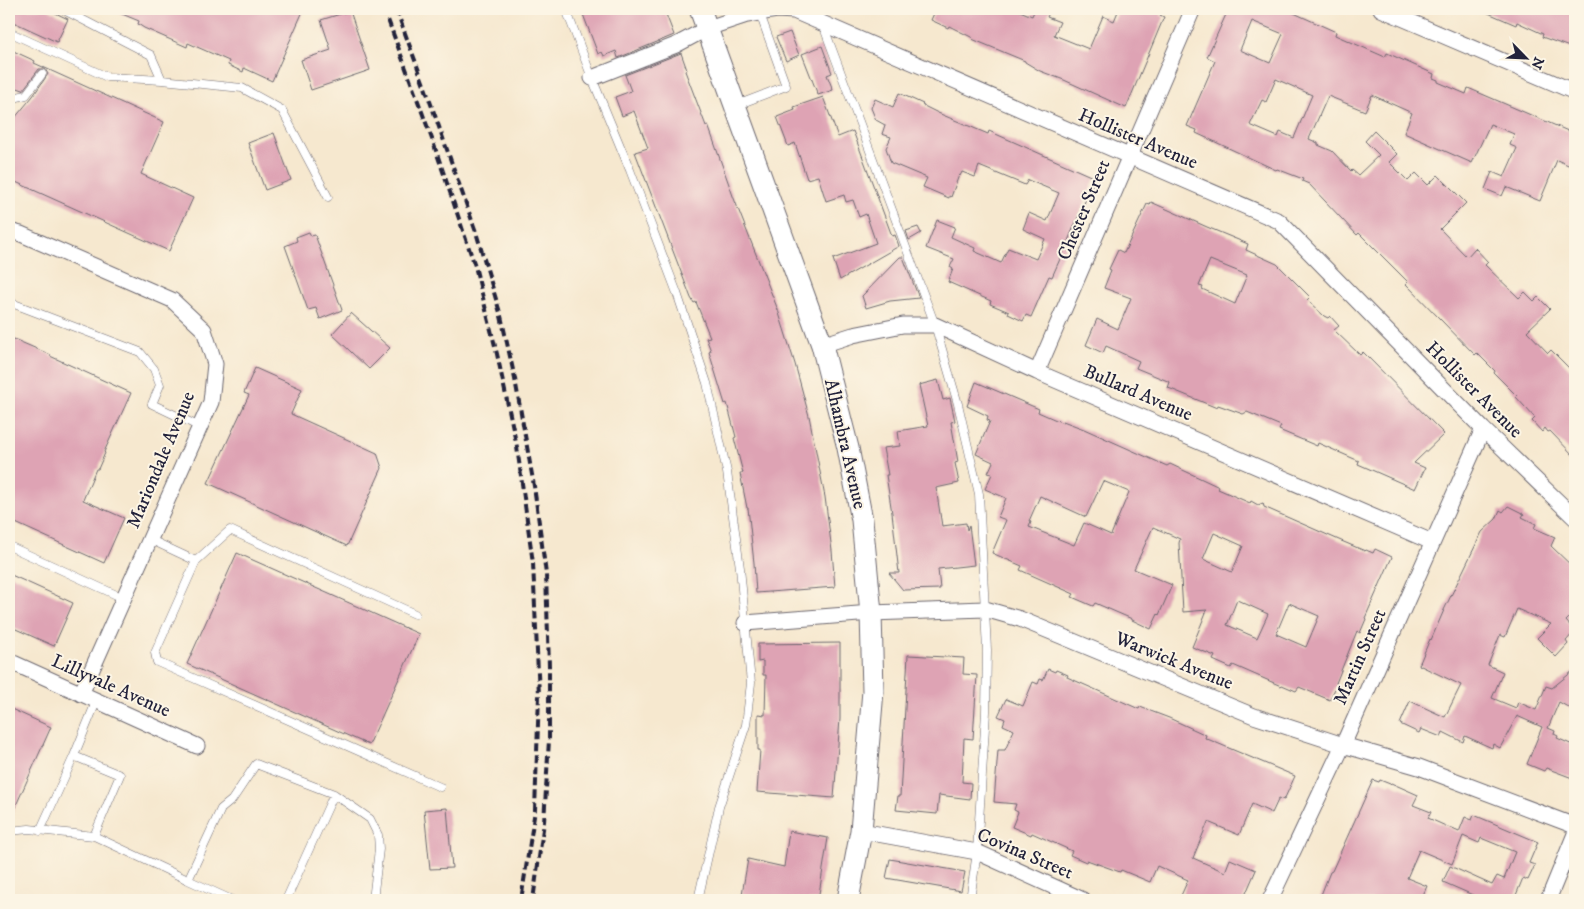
<svg xmlns="http://www.w3.org/2000/svg" width="1584" height="909" viewBox="0 0 1584 909" font-family="'IM FELL DW Pica',serif">
  <style>
    .building { fill: #dea3b4; fill-rule: evenodd }
    .lines { fill: none; stroke-linecap: round; stroke-linejoin: round }
    .lane-casing { stroke: #6c676f; stroke-width: 9 }
    .street-casing { stroke: #6c676f; stroke-width: 17 }
    .secondary-casing { stroke: #6c676f; stroke-width: 23 }
    .lane { stroke: #fff; stroke-width: 8 }
    .street { stroke: #fff; stroke-width: 15 }
    .secondary { stroke: #fff; stroke-width: 21 }
    .rail { stroke: #22223b; stroke-width: 4; stroke-dasharray: 8 4; stroke-linecap: butt }
    .labels { text-anchor: middle; dominant-baseline: central; stroke-width: 4; stroke-linejoin: round; paint-order: stroke }
    .street-label { font-size: 19px; fill: #22223b; stroke: #fcf5e5 }
  </style>
  <rect width="100%" height="100%" fill="#fcf5e5"/>
  <filter id="ink" filterUnits="userSpaceOnUse"><feTurbulence type="fractalNoise" baseFrequency=".02" numOctaves="2"/><feDisplacementMap in="SourceGraphic" scale="10" xChannelSelector="R" yChannelSelector="G"/><feConvolveMatrix kernelMatrix="1 2 1 2 8 2 1 2 1" color-interpolation-filters="sRGB"/></filter>
  <filter id="wash" filterUnits="userSpaceOnUse"><feTurbulence type="fractalNoise" baseFrequency=".0096" numOctaves="4" result="noise"/><feDisplacementMap in="SourceGraphic" scale="20" xChannelSelector="R" yChannelSelector="G"/><feGaussianBlur stdDeviation="1.12" result="paint"/><feColorMatrix in="noise" values="0 0 0 0 0 0 0 0 0 0 0 0 0 0 0 0 0 1.4 0 .05"/><feComposite in="paint" operator="in"/></filter>
  <g filter="url(#wash)">
    <rect width="100%" height="100%" fill="#f6e8cf"/>
    <g id="blocks">
      <path class="building" d="M9,9H47L68,19L57,42L9,20Z
        M110,9H304L272,81L244,68L243,72L228,65L229,61L188,43L187,47L144,28L138,24L139,21Z
        M581,9H664L674,35L618,58L616,51L604,56L602,52L598,54Z
        M936,9H1015L1032,16L1035,9H1051L1047,17L1060,22L1054,35L1089,49L1103,16L1114,21L1119,9H1163L1160,15L1164,17L1126,108L1064,80L1040,71L1025,62V61L972,39L973,38L949,26L948,28L931,20Z
        M1224,9H1285L1336,32L1335,35L1385,57L1387,53L1434,74L1433,78L1438,80V82L1466,94L1468,88L1575,134V168L1557,160L1540,201L1506,187L1502,196L1485,189L1492,172L1504,177L1517,148L1510,145L1514,134L1490,124L1472,163L1404,133L1412,113L1372,95L1365,111L1328,96L1309,139L1318,143V145L1332,151L1351,171L1352,170L1358,175L1379,155L1365,141L1374,131L1397,154L1389,162L1408,181L1416,173L1428,185L1438,175L1466,203L1440,229L1467,257L1475,248L1488,262L1485,265L1519,298L1525,292L1534,301L1538,297L1550,309L1527,331L1548,353L1551,350L1575,374V457L1550,431L1548,432L1545,428L1542,432L1532,421L1535,418L1516,397L1517,396L1494,373L1495,371L1477,353L1475,355L1406,284L1408,282L1359,233L1357,235L1309,184L1302,181L1303,179L1277,169L1276,170L1196,133L1197,130L1187,126L1215,61L1207,57L1228,10ZM1252,21L1283,34L1270,63L1240,50ZM1276,79L1312,95L1294,138L1280,132L1278,137L1250,125L1262,100L1266,102Z
        M1479,9H1575V49L1542,37L1543,34L1517,22L1516,25Z
        M350,11L370,70L311,90L301,60L331,50L321,20Z
        M790,32L799,55L786,61L776,37Z
        M822,46L832,73L827,75L833,90L818,95L802,54Z
        M9,49L35,61L34,63L164,122L141,174L193,198L169,251L9,179V125L33,96L48,74L45,69H39L23,90L9,85Z
        M681,53L687,70L685,71L706,126L708,125L733,196L778,310L795,364L809,416L825,497L832,551L835,587L756,593L754,563L748,508H747L740,473H743L734,438L736,437L727,403L725,404L709,352L711,351L706,338L710,337L696,302L694,303L691,298L635,152L648,148L634,111L622,116L615,97L631,91L625,75Z
        M899,93L923,104L922,105L938,113L988,134L989,131L1095,178L1064,250L1052,277L1049,276L1031,317L1026,315L1023,321L1008,314L1009,312L990,304L991,301L948,282L953,269L950,267L954,259L926,248L937,220L955,227L951,237L975,248L974,251L1001,263L1008,248L1036,259L1045,239L1023,229L1029,213L1047,221L1059,193L1028,180L1025,185L979,166L975,177L962,172L960,176L959,175L951,197L949,196V198L923,187L927,178L891,163L886,148L891,137L882,134L885,125L876,120L871,108L875,99L893,107Z
        M823,97L838,137L853,131L892,236L895,235L899,246L840,280L833,259L876,243L866,214L859,217L853,200L846,202L844,195L826,201L818,176L807,179L795,143L788,146L777,117L795,110L794,107Z
        M274,133L291,180L265,190L248,143Z
        M1151,202L1207,227L1248,244L1246,250L1277,264L1310,297L1307,300L1324,316L1328,318L1330,316L1339,326L1334,330L1360,355L1363,352L1444,434L1414,463L1425,468L1415,489L1358,464L1359,461L1318,443L1317,446L1279,430L1281,426L1247,412L1243,414L1218,405L1217,408L1171,389L1168,388L1170,382L1136,368L1139,361L1106,346L1103,353L1086,345L1097,319L1118,329L1131,298L1104,288L1111,270L1109,269L1118,250L1124,253L1147,204L1150,205ZM1210,260L1247,275L1235,304L1202,289L1203,287L1199,286Z
        M918,227L921,233L909,240L906,231Z
        M309,232L311,236L315,235L342,310L320,319L316,308L308,310L285,246L297,241L296,237Z
        M900,257H903L919,298L890,301L866,308L862,296Z
        M351,313L390,348L369,369L332,334Z
        M9,337L51,355L50,356L131,393L104,452L105,453L98,469H96L83,500L124,518L104,563L9,520Z
        M255,368L302,389L291,414L377,453L382,468L347,546L208,483L249,395L244,393Z
        M938,380L943,400L950,398L955,421L951,422L958,462L955,463L959,483L936,488L942,526L966,523L967,530L969,525L974,565L938,569L940,589L903,590L889,573H899L892,513L886,475H888L883,448L900,446L898,431L928,426L919,385Z
        M976,382L1039,409L1038,412L1063,423V421L1084,429L1167,466L1170,464L1219,487L1218,489L1250,503L1251,501L1258,505L1263,503L1264,507L1339,540L1365,551L1366,550L1373,553L1375,549L1392,557L1365,618L1366,619L1360,633L1357,631L1336,683L1337,684L1330,700L1299,687L1296,691L1282,685L1281,686L1233,665L1231,668L1213,660L1215,656L1192,647L1207,610L1183,612L1179,543L1180,539L1153,527L1134,569L1172,585L1159,615L1158,614L1151,629L1132,620V619L1095,603L1093,606L1072,597L1074,594L1020,570L1022,566L992,553L1006,520L998,517L1006,498L985,489L992,474L988,473L993,462L976,454L990,421L987,420L988,416L967,406ZM1103,481L1129,492L1111,535L1084,523L1074,545L1029,527L1031,522L1029,521L1040,496L1086,517ZM1214,533L1243,546L1232,572L1203,559ZM1237,600L1268,614L1257,638L1227,625ZM1289,603L1319,616L1306,647L1276,634Z
        M1508,506L1524,514L1522,517L1536,524L1534,528L1555,537L1551,546L1575,569V612L1566,621L1575,631L1566,641L1568,644L1556,657L1537,638L1551,624L1517,609L1505,637L1500,635L1488,665L1503,672L1492,698L1516,708L1518,702L1536,710L1546,686L1552,688L1573,671L1571,675L1575,681V711L1559,702L1548,728L1555,731L1554,734L1558,736L1557,738L1575,746V779L1546,768L1544,771L1527,764L1542,727L1517,716L1500,748L1493,744L1492,748L1465,736L1463,742L1443,732L1441,737L1421,729L1419,733L1400,724L1410,701L1445,717L1461,685L1419,665L1430,639L1431,640L1444,610L1482,532L1496,519L1500,510L1503,512Z
        M237,553L419,634L369,745L187,664Z
        M9,574L73,603L54,646L9,626Z
        M840,643V719L834,798L757,792L760,750H758V714L765,715L766,675H763V661L758,662V644Z
        M908,655L964,658L963,674L977,675L973,739L964,738L962,782L971,783L970,799L939,795L937,814L896,810L898,796H900Z
        M1048,669L1055,672L1056,670L1068,675L1067,677L1139,709L1140,707L1169,718L1206,735L1205,738L1295,776L1284,800L1279,798L1272,813L1252,804L1239,835L1208,822L1193,858L1225,872L1230,859L1256,870L1243,900H1179L1188,880L1157,866L1150,882L1121,870L1120,872L1087,860L1086,862L1070,855L1072,851L1032,833L1031,835L1012,827L1018,812L1014,810L1016,804L994,802L998,750H1005L1014,730L1003,725L1005,719L998,716L1006,699L1023,706L1033,682L1038,684L1040,679L1043,680Z
        M9,708L51,727L9,821Z
        M1373,780L1379,782L1380,780L1390,784L1391,783L1418,795L1413,805L1431,812L1428,818L1459,832L1465,817L1472,820L1474,815L1538,842L1529,863L1535,865L1528,880L1523,878L1514,900H1473L1475,896L1443,882L1450,866L1492,885L1497,876L1504,879L1515,852L1481,838L1479,843L1463,836L1452,864L1419,850L1407,878L1427,886L1421,900H1319L1330,872L1332,871Z
        M447,808L452,868L430,869L424,810Z
        M789,831L828,838L818,900H772L742,894L748,859L784,867Z
        M890,859L965,872L961,891L886,878Z"/>
    </g>
  </g>
  <g filter="url(#ink)">
    <use href="#blocks" fill-opacity="0" stroke="#6c676f" stroke-width="1"/>
    <g class="lines">
      <defs>
        <path id="lane" d="M62,9L151,55L162,80L242,88L282,110L328,197
          M566,9L592,78L630,170L677,293L707,383L727,472L740,568L751,683L746,725L719,807L698,900
          M817,9L935,325L958,404L979,494L987,650L986,712L977,852L970,900
          M9,32L107,77L162,80
          M9,99L26,95L42,74
          M737,105L786,86L759,11
          M9,302L140,352L154,369L160,385L152,404L200,427
          M149,539L196,561L230,530L415,614
          M9,546L123,598
          M196,561L155,653L157,662L440,787
          M96,702L74,756L120,775L94,836L188,880L221,809L232,800L256,764L334,794L370,819L378,835L379,849L373,900
          M9,831L29,829L94,836
          M40,831L74,756
          M188,880L232,900
          M286,900L334,794"/>
        <path id="street" d="M1381,9L1575,92
          M592,78L676,45L708,28L747,15L777,10L794,11L1279,221L1483,429L1575,518
          M9,231L21,234L172,300L204,330L215,364L211,402L81,694
          M822,345L853,335L903,325H935L1037,372L1432,542
          M1037,372L1193,9
          M745,623L871,613L985,609L1020,619L1254,716L1343,745L1419,767L1575,826
          M9,661L197,746
          M861,831L977,852L1083,900
          M1270,900L1343,745L1483,429
          M1548,900L1575,834"/>
        <path id="secondary" d="M700,9L822,345L848,448L862,520L871,613L873,691L861,831L848,900"/>
      </defs>
      <use href="#lane" class="lane-casing"/>
      <use href="#street" class="street-casing"/>
      <use href="#secondary" class="secondary-casing"/>
      <use href="#lane" class="lane"/>
      <use href="#street" class="street"/>
      <use href="#secondary" class="secondary"/>
      <path class="rail" d="M384,9L432,139L475,266L497,354L517,447L533,563L539,695L535,810L521,900
        M396,9L426,90L476,232L501,316L515,379L534,486L546,574L549,666V740L544,822L533,900"/>
    </g>
  </g>
  <g class="labels">
    <g class="street-label">
      <text transform="translate(1138 139) rotate(23)">Hollister Avenue</text>
      <text transform="translate(1084 210) rotate(-67)">Chester Street</text>
      <text transform="translate(1474 390) rotate(45)">Hollister Avenue</text>
      <text transform="translate(1138 393) rotate(23)">Bullard Avenue</text>
      <text transform="translate(845 444) rotate(77)">Alhambra Avenue</text>
      <text transform="translate(161 460) rotate(-67)">Mariondale Avenue</text>
      <text transform="translate(1360 657) rotate(-66)">Martin Street</text>
      <text transform="translate(1174 661) rotate(22)">Warwick Avenue</text>
      <text transform="translate(111 686) rotate(24)">Lillyvale Avenue</text>
      <text transform="translate(1025 854) rotate(23)">Covina Street</text>
    </g>
  </g>
  <rect width="1584" height="909" fill="none" stroke="#fcf5e5" stroke-width="30"/>
  <g transform="translate(1526 58) rotate(114)" stroke="#fcf5e5" stroke-width="4" paint-order="stroke">
  <path d="M0-4L9 19L0 12L-9 19Z" fill="#22223b"/>
  <text y="-8" font-size="14" font-weight="bold" text-anchor="middle" fill="#22223b">N</text>
  </g>
</svg>
